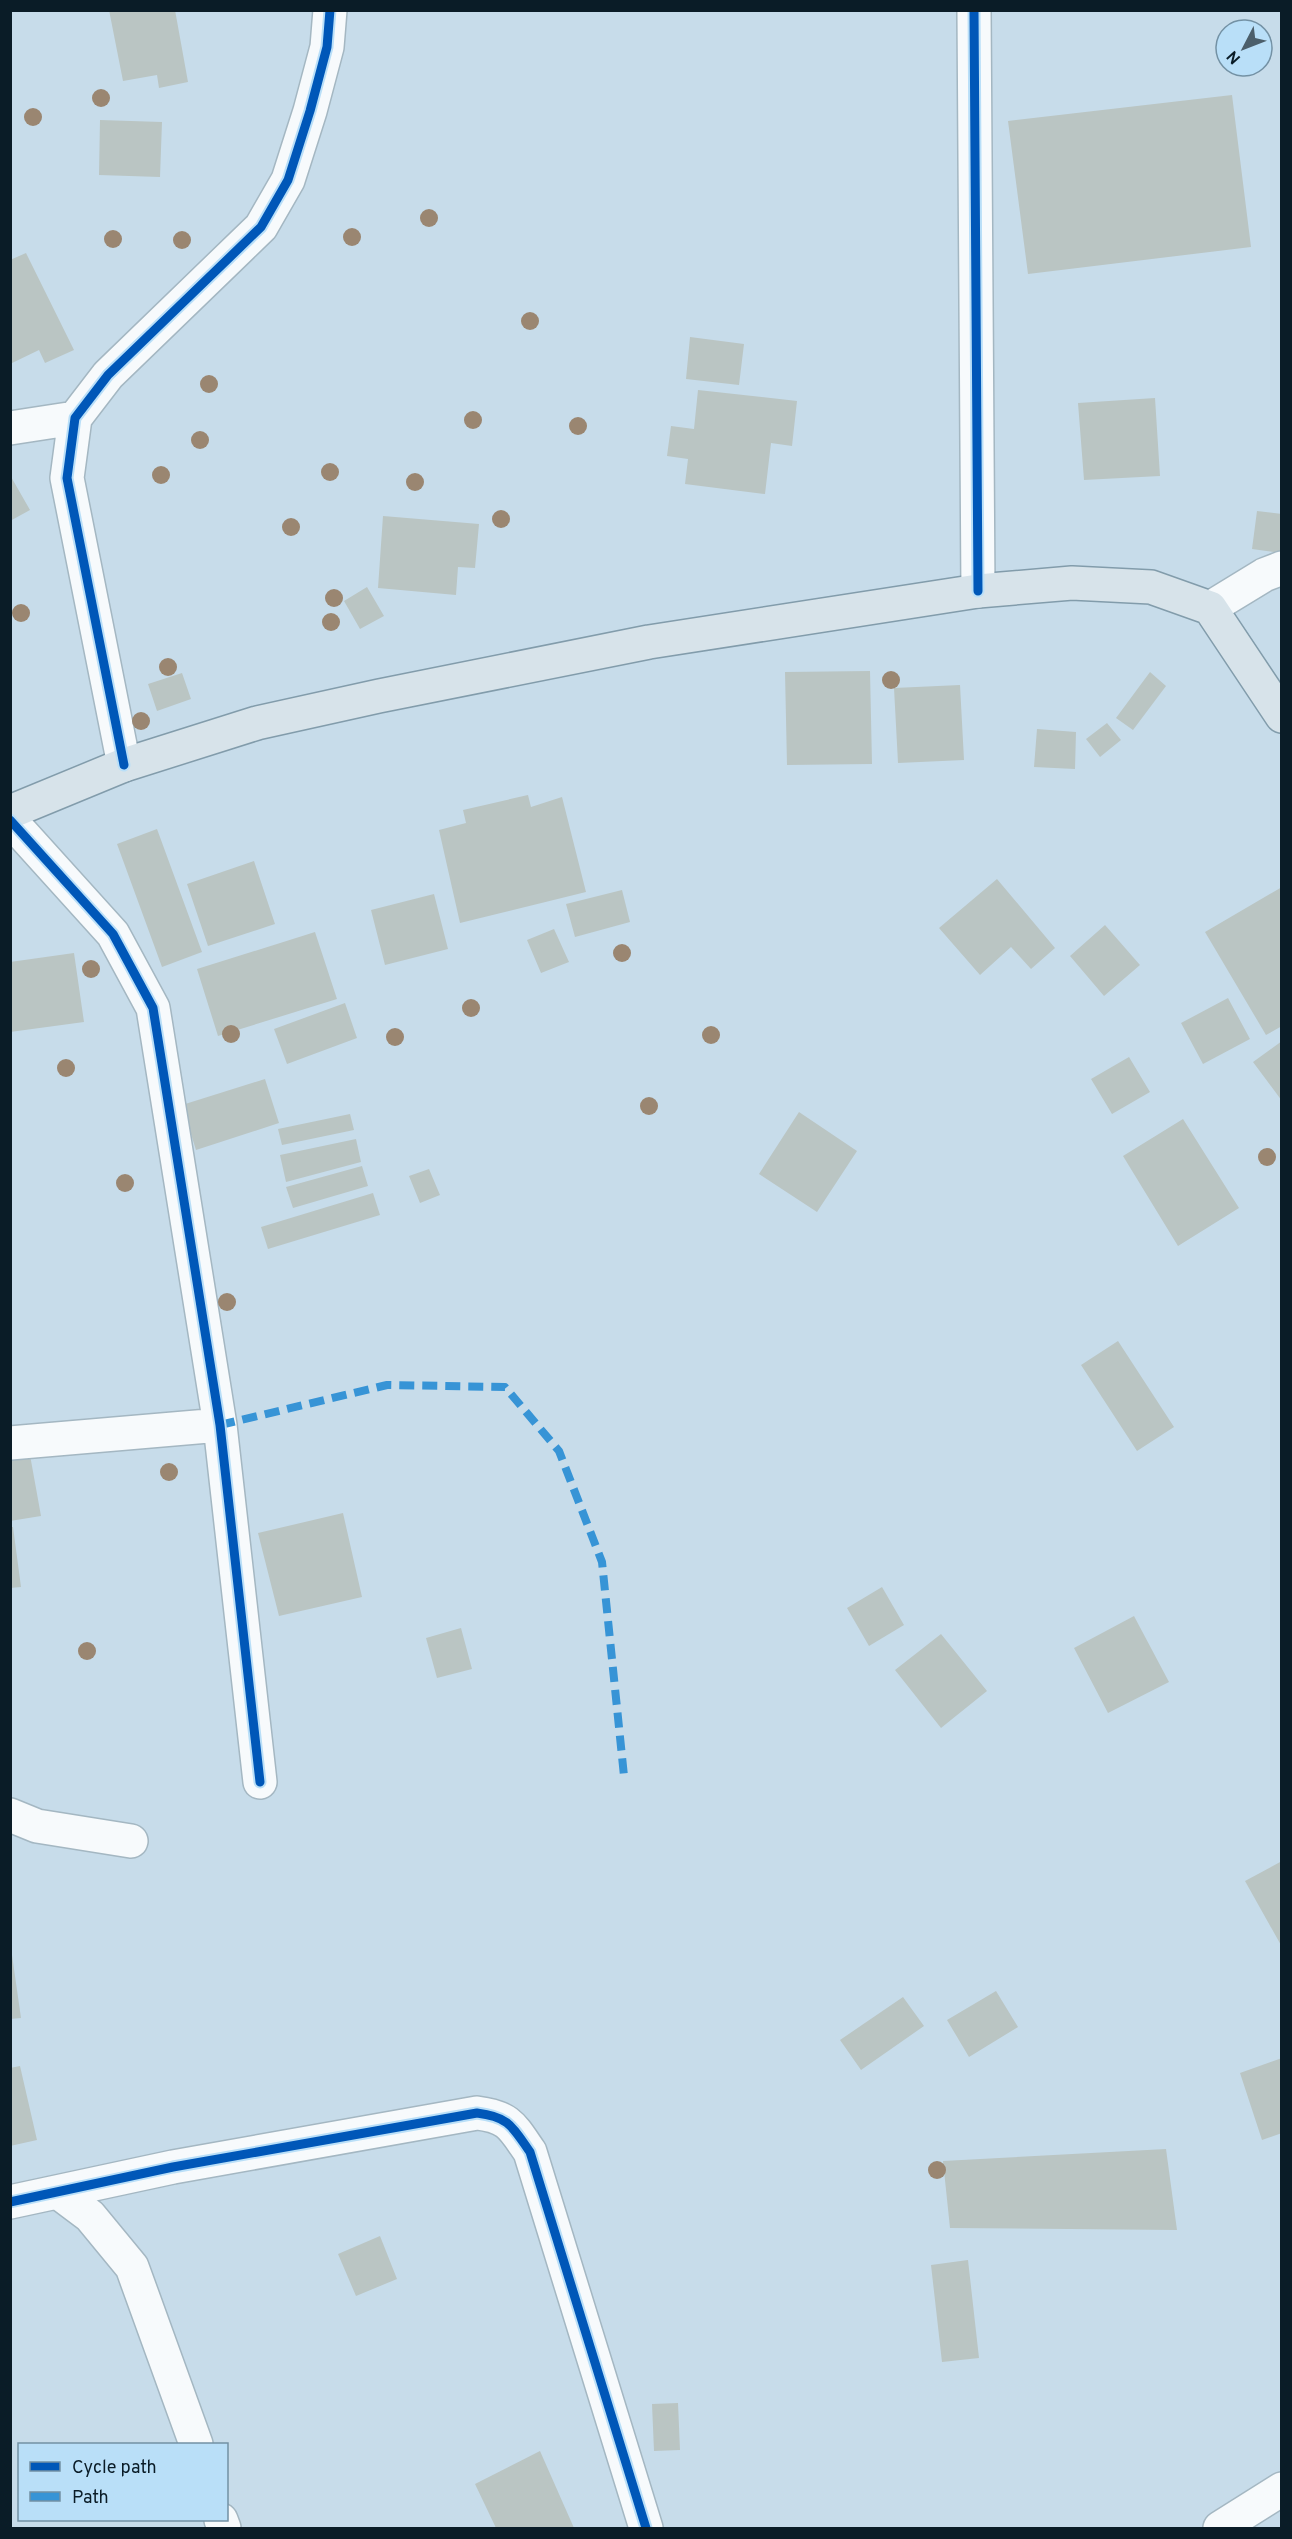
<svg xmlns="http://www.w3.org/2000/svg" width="1292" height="2539" viewBox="0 0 1292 2539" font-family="Overpass,sans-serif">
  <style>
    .building { fill: #bac5c3 }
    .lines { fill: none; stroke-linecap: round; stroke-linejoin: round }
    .minor-casing { stroke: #a4b7c2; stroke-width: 36 }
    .major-casing { stroke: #829cab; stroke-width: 36 }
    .minor { stroke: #f7fafc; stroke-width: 33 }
    .major { stroke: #d7e3ea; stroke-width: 33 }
    .quiet { stroke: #3794d6; stroke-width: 8; stroke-dasharray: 15 8; stroke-linecap: butt }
    .cycleway-casing { stroke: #b9dff8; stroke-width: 13 }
    .cycleway { stroke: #0057b8; stroke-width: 9 }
    .tree { fill: #9a8671 }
  </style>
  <rect width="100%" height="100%" fill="#c7dcea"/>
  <path class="building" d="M109,10H175L188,82L159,88L157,75L123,81Z
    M1232,95L1251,247L1028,274L1008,121Z
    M100,120L162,122L160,177L99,175Z
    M26,253L74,350L45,363L39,350L10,364V260Z
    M690,337L744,344L739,385L686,379Z
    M698,390L797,401L792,446L771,443L765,494L685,484L688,459L667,456L671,426L694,429Z
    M1155,398L1160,476L1084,480L1078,403Z
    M10,475L30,510L10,521Z
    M1257,511L1282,514V553L1252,549Z
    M383,516L479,524L475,568L458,567L456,595L378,588Z
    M367,587L384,616L360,629L344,601Z
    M870,671L872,764L787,765L785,672Z
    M1150,672L1166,686L1133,730L1116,718Z
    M182,673L191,699L157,711L148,684Z
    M960,685L964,760L898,763L894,688Z
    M1107,723L1121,740L1100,757L1086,739Z
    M1037,729L1076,732L1075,769L1034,767Z
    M528,795L531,807L562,797L586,892L460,923L439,830L466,823L463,810Z
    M157,829L202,952L162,967L117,844Z
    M254,861L275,924L208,946L187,884Z
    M997,879L1055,948L1031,969L1011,947L980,975L939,928Z
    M1282,887V1026L1266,1035L1205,932Z
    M622,890L630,922L575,937L566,904Z
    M434,894L448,949L385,965L371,910Z
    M1105,925L1140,965L1104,996L1070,956Z
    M554,929L569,962L541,973L527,940Z
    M315,932L337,999L218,1036L197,969Z
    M74,953L84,1022L10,1032V962Z
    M1228,998L1250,1039L1203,1064L1181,1023Z
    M345,1003L357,1038L287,1064L274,1029Z
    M1282,1041V1101L1253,1062Z
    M1129,1057L1150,1092L1112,1114L1091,1079Z
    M265,1079L279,1123L196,1150L182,1105Z
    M799,1112L857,1151L817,1212L759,1174Z
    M350,1114L354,1130L282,1145L278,1129Z
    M1183,1119L1239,1208L1178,1246L1123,1156Z
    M356,1139L361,1162L286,1182L280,1155Z
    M362,1166L368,1186L293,1208L286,1187Z
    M429,1169L440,1195L420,1203L409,1176Z
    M373,1193L380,1215L268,1249L261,1227Z
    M1118,1341L1174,1427L1137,1451L1081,1365Z
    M30,1455L41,1516L10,1521V1458Z
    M343,1513L362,1597L279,1616L258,1533Z
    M10,1527H13L21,1587L10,1588Z
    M882,1587L904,1625L869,1646L847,1608Z
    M1134,1616L1169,1682L1108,1713L1074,1648Z
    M461,1628L472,1669L437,1678L426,1638Z
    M941,1634L987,1691L941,1728L895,1670Z
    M1282,1861V1947L1245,1881Z
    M12,1955L21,2018L10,2019V1956Z
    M996,1991L1018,2027L969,2057L947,2020Z
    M903,1997L924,2026L861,2070L840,2040Z
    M1282,2058V2133L1262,2140L1240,2073Z
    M20,2066L37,2140L10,2146V2068Z
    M1166,2149L1177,2230L950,2228L943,2161Z
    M380,2236L397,2279L356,2296L338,2254Z
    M968,2260L979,2358L942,2362L931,2265Z
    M678,2403L680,2450L654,2451L652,2404Z
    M540,2451L574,2528H496L475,2484Z"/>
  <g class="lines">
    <defs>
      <path id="minor" d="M974,10L978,591
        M10,428L75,418
        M1210,608L1264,575L1282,568
        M124,765L67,478L75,418L108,375L261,227L288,180L310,111L327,47L330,10
        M10,820L113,934L153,1008L220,1425L260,1782
        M10,1443L220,1425
        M10,1815L37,1826L131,1841
        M58,2192L90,2216L132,2267L196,2444
        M10,2202L173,2167L477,2113C509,2117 512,2126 530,2152L646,2528
        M221,2520L224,2528
        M1220,2528L1282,2489"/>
      <path id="major" d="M10,812L124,765L257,723L379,696L649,642L978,591L1072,583L1151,587L1210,608L1282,716"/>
    </defs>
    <use href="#minor" class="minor-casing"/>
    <use href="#major" class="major-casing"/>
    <use href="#minor" class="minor"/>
    <use href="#major" class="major"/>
    <path class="quiet" d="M220,1425L387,1385L505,1387L559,1451L602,1562L624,1776"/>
    <defs>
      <path id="cycleway" d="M974,10L978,591
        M124,765L67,478L75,418L108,375L261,227L288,180L310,111L327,47L330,10
        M10,820L113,934L153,1008L220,1425L260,1782
        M10,2202L173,2167L477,2113C509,2117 512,2126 530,2152L646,2528"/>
    </defs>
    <use href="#cycleway" class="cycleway-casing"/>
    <use href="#cycleway" class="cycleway"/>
  </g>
  <g class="tree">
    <circle cx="101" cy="98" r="9"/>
    <circle cx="33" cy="117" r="9"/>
    <circle cx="429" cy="218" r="9"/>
    <circle cx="352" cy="237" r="9"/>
    <circle cx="113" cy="239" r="9"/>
    <circle cx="182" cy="240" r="9"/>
    <circle cx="530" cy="321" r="9"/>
    <circle cx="209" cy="384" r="9"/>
    <circle cx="473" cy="420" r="9"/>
    <circle cx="578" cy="426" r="9"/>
    <circle cx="200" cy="440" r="9"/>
    <circle cx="330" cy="472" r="9"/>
    <circle cx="161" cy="475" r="9"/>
    <circle cx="415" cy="482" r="9"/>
    <circle cx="501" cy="519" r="9"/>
    <circle cx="291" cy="527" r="9"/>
    <circle cx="334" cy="598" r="9"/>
    <circle cx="21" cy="613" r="9"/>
    <circle cx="331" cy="622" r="9"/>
    <circle cx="168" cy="667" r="9"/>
    <circle cx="891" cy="680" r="9"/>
    <circle cx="141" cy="721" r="9"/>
    <circle cx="622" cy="953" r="9"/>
    <circle cx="91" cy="969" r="9"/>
    <circle cx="471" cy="1008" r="9"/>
    <circle cx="231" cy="1034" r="9"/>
    <circle cx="711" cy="1035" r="9"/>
    <circle cx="395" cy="1037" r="9"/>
    <circle cx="66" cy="1068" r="9"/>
    <circle cx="649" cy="1106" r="9"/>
    <circle cx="1267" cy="1157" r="9"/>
    <circle cx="125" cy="1183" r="9"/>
    <circle cx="227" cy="1302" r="9"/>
    <circle cx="169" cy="1472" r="9"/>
    <circle cx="87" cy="1651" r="9"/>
    <circle cx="937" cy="2170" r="9"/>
  </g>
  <rect width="1292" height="2539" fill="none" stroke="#0a1c27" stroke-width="24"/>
  <rect x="18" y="2443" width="210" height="78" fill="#b9dff8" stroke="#7391a4" stroke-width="1.5"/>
  <rect x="30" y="2462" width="30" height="9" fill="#0057b8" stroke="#7391a4" stroke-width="1.5"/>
  <text x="72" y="2473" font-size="18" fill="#0a1c27">Cycle path</text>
  <rect x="30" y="2492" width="30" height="9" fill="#3794d6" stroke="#7391a4" stroke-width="1.5"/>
  <text x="72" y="2503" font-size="18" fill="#0a1c27">Path</text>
  <g transform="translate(1244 48) rotate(228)"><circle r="28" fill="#b9dff8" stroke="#7391a4" stroke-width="1.5"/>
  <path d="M0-4.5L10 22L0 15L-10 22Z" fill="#4c5f6b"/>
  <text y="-9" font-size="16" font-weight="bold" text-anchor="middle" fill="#0a1c27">N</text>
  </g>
</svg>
